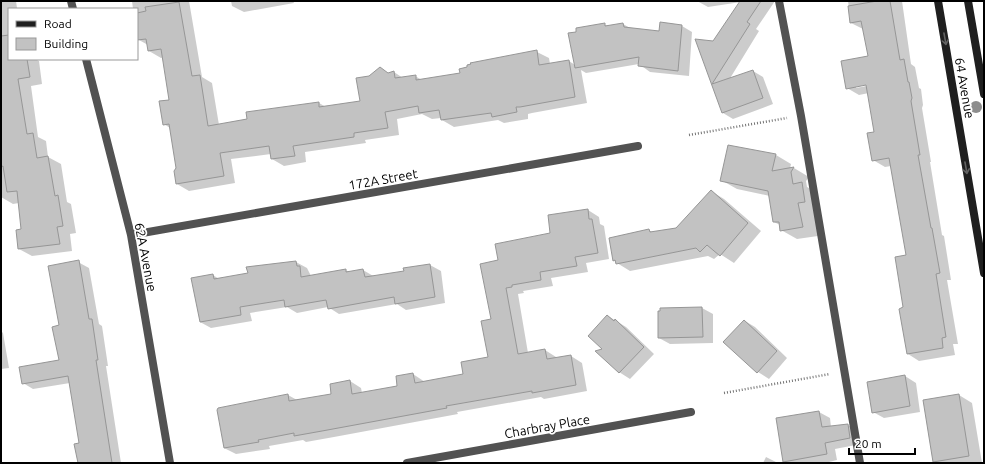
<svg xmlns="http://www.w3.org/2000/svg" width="985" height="464" viewBox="0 0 985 464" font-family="Ubuntu,sans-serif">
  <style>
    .shadow { fill: #0003; fill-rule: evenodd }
    .building { fill: #c2c2c2; stroke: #969696 }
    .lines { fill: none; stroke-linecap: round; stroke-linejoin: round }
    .path { stroke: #747474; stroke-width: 2.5; stroke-dasharray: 1 2; stroke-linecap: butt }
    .service { stroke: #525252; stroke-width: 8 }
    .minor { stroke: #525252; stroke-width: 8 }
    .secondary { stroke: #1f1f1f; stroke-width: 8 }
    .tree { fill: #8d8d8d }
    .oneway { stroke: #626262 }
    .labels { text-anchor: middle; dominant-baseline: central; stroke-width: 3.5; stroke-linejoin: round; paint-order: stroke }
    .street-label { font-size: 13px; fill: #000; stroke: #fff }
  </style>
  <rect width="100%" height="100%" fill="#fff"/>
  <path class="shadow" d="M1,1H16L17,8L19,9H9V59H35L39,61L42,84L31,86L38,137L46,141L48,157L61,164L67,202L71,204L76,233L70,234L72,251L32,256L19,249L22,230L19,203L13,204L1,197Z
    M132,1H189L202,77L212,83L219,125L248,120L319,103L326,107L361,102L389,73L394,72L403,78L415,76L422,80L461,74L537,52L549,58L550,64L569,61L575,65L605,25L609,27L623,24L630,28L660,32L682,26L692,32L689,76L650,72L639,64L586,73L581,70L587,103L532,113L528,114V119L504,123L498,120L454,127L442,120L441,118L432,119L422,114L397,119L399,135L365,140L366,143L305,152L306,162L284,166L272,159L271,154L231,159L235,183L189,191L177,184V168L170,128L164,124L170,100L164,57L161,58L149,51L148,45L139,40L137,30V9H133Z
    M231,1H293L294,3L244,12L232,6Z
    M697,1H775L756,29L759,31L729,80L753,71L763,77L773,104L733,119L723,113L696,40L713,42L741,2L708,7Z
    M848,1H902L911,64L915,67L919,88L921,89L923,105L922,108L931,162H930L942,235L944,236L951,280H947L958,344H953L955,355L919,361L908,354L904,308L907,256L891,166L885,167L873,160L875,132L869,93L859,95L847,88L869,57L863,29L851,23ZM871,83L872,85L856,88V86Z
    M776,155L791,164L790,169L794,168L809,177L806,181L807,187L817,192L818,236L797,239L781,230L780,225L774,222L770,196L737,189L721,180Z
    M711,191L724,199L761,231L734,263L720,254L714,259L708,256L630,271L617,263L614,260L649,230L653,233L677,228Z
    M588,210L599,217L600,224L604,226L609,259L586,263L588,272L551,278L553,286L523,291L524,293L518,294L528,353L545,350L556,357V358L571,356L582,363L587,391L544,399L541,397L457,412L458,414L334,437L306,442L303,440L269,446L270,449L236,454L224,448L288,395L297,400L333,395L350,381L361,388L362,393L399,387L413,374L425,382L465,375L489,358L500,261L552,233Z
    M78,262L89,268L99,324L102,326L108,366H106L121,463H79L80,444L70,383L33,389L23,383L60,360V326Z
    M296,262L307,268L311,276L345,270L350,272L363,270L375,277L405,272L404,269L430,265L441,271L445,303L406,310L397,304L339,314L328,307L297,313L287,307L250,313L252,321L211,328L200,322L213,275L219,279L249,274L248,268Z
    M702,308L713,314V343L670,344L659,338Z
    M608,316L626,327L654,354L630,379L619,372L604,350Z
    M745,321L755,327L787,358L769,379L758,372L725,342Z
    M1,331L3,333L9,368L1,369Z
    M905,376L916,383L920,412L884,418L873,412Z
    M959,395L972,403L982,463H934L924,401Z
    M819,412L830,418L831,427L848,425L858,431L861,444L835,449L837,460L829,462V463H784L777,419Z
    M766,457L778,463H763Z"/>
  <path class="building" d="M740,1H761L747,22L750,24L712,84L753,70L763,98L722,113L695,39L713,41Z
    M877,1H890L900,60L904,59L908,82H909L912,98L911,101L920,155H918L931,228H932L940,273L936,274L946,337L942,338L943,348L907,354L899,309L903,307L895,257L906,255L889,158L872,161L867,133L874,132L866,85L846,89L841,61L868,56L861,21L850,23L848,6Z
    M179,2L192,76L200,75L208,126L247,119L246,112L319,102V107L360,101L356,78L369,76L380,67L388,73L394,71L395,78L416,75V80L460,73L459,69L467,67V65L471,64L470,63L537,50L539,65L569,60L575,97L520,107H516L517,112L492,117L491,113L441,120L439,110L419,113L418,106L385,112L388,128L354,133V137L293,146L295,156L271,159L269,146L220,153L224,176L176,184L174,171L176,168L169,124L163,125L159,101L169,100L161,49L148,51L146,39L137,40V13L146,11L145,7Z
    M660,22L682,25L678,71L638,66L639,57L575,68L568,33L576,32V28L605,23V26L623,23L624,27L659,31Z
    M9,35V59H27L30,77L18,79L27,134L33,133L37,158L48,156L55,196L58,195L63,226L57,227L60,244L18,249L16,230L21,229L17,191L7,192L3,166L1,167V36Z
    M728,145L776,154L772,171L794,167L791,172L793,184L802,182L805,202L798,203L803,227L780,231L779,222H773L768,191L720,181Z
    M711,190L748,223L720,256L707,245L700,252L696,248L616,264L615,260L613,261L609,238L649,229L650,232L676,228Z
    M588,209L589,219H592L598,253L575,257L577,266L540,272L541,280L512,285V287L506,288L518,354L545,349L547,359L571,355L576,385L532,393V391L446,406L447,408L322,431L294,436V433L258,440L259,442L224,448L217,410L218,408L288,394L289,401L331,394L330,384L350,380L352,394L397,386L396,376L413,373L415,383L463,374L461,362L488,357L481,321L491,319L480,264L498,260L495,244L550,233L548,215Z
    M79,260L89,319H92L98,360H96L112,463H78L74,444L79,443L68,376L22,384L19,367L59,360L52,327L59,325L48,266Z
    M296,261L297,266H300L301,277L346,269V272L363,269L365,277L404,271L403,268L430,264L435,297L395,304L394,297L328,309L326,300L285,307L284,300L240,307L241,315L200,322L191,278L213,274L214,279L248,273L246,267Z
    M702,307L703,337L658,338V311H660V308Z
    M607,315L614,321L615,319L644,347L619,373L595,351L602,349L588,336Z
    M744,320L777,351L757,373L723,342Z
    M905,375L910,406L872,413L867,382Z
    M959,394L969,456L933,462L923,400Z
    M819,411L822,427L848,424L850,438L825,443L827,454L783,462L776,418Z"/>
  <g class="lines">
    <path class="path" d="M689,135L787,118
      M724,393L830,374"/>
    <path class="service" d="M779,1L801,116L860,463"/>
    <path class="minor" d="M71,1L73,9
      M86,59L131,235L170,463
      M131,235L638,146
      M407,463L691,412"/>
    <path class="secondary" d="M938,1L984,273
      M968,1L984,94"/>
  </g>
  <circle class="tree" cx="976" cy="107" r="6"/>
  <defs><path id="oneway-shaft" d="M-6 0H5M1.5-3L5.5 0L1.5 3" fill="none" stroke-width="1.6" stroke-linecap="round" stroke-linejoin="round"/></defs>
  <g class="oneway">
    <use href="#oneway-shaft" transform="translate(945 39) rotate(80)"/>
    <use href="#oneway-shaft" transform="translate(966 168) rotate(80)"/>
  </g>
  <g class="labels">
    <g class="street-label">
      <text transform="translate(965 88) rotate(80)">64 Avenue</text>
      <text transform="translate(383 179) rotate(-10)">172A Street</text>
      <text transform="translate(146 257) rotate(79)">62A Avenue</text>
      <text transform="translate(547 426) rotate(-10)">Charbray Place</text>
    </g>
  </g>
  <rect width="985" height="464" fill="none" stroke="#000000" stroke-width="4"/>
  <rect x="8" y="8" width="130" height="52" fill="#ffffff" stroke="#999999"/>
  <rect x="16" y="21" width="20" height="6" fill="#1f1f1f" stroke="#999999"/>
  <text x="44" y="28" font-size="12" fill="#000000">Road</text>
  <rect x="16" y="38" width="20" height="12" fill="#c2c2c2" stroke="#999999"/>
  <text x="44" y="48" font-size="12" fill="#000000">Building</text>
  <path d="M849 448v6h66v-6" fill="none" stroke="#000000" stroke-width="2"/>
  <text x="855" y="448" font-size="12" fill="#000000" stroke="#ffffff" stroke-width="3" paint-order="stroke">20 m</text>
</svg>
